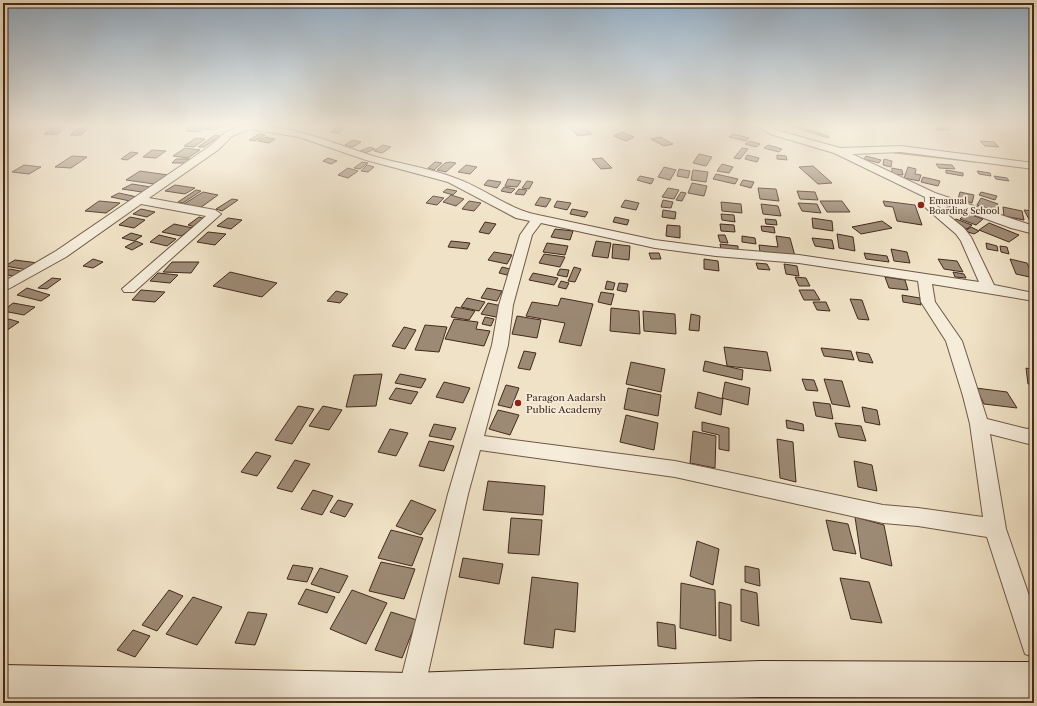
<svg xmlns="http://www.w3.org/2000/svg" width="1037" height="706" viewBox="0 0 1037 706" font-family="'Libre Caslon Text',serif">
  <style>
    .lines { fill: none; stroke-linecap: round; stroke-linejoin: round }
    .stream { stroke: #877360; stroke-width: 3 }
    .building { fill: #9d8a75; stroke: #432a1d }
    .street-casing { stroke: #6e5847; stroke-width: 2 }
    .secondary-casing { stroke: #432a1d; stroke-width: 2 }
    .street { fill: #f5ecda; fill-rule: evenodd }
    .secondary { fill: #f5ecda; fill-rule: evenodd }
    .poi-dot { fill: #8f2418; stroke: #f5ecda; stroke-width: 1.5 }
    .labels { text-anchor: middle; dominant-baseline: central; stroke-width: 3.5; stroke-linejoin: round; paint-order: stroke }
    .far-poi-label { font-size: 9px; fill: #432a1d; stroke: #f5ecda; text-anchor: start }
    .poi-label { font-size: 10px; fill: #432a1d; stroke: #f5ecda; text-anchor: start }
  </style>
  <rect width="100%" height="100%" fill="#f0e2c6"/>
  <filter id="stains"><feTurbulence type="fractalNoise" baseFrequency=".005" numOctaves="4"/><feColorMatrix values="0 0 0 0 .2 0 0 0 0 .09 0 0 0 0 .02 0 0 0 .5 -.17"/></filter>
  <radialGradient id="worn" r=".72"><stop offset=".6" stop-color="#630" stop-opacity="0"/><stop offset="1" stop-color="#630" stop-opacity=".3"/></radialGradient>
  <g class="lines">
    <path class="stream" d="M791,125L828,137
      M894,152L975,161"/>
  </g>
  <path class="building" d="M583,125L592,134L578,136L569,127Z
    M933,125H944L949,130H937Z
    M55,126L67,127L57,134H44Z
    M191,126L204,127L199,132L186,131Z
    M209,126L220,127L216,130L204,129Z
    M338,126L346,127L339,133L331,132Z
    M89,127L81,135H70L77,129Z
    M622,132L634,137L626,141L614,136Z
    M259,134L265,135L255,141L249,140Z
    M733,134L749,138L746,141L729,137Z
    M215,135L220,136L204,147H198Z
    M265,137L275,139L269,143L258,141Z
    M660,137L673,144L664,146L651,139Z
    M196,138L205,139L194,147L184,146Z
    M353,140L361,142L353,147L345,145Z
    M750,141L760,144L756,147L745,144Z
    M980,141L994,142L999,147L985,146Z
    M383,145L391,147L382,153L374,151Z
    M768,145L782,149L779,152L764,148Z
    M370,147L375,149L365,153L360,151Z
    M185,148L200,150L188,158L173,156Z
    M742,148L748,149L740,159L734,158Z
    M152,150L166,151L156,158L143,157Z
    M131,152L138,153L127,160L121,159Z
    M699,154L712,157L706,166L693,163Z
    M747,155L759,158L757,162L745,159Z
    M777,155L786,156L787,160L777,159Z
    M72,156L87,157L71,168L55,167Z
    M866,156L881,160L879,163L864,159Z
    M328,158L337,161L331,164L323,161Z
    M602,158L612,168L601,169L592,159Z
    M176,159H192L188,163H172Z
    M884,159L892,161L891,167L883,165Z
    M362,162L368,163L360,169L354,168Z
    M435,162L442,163L434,170L428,168Z
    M450,162L456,163L446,172L437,170L445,163Z
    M722,164L733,167L729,173L717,171Z
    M936,164L952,165L955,169L939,168Z
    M24,165L41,167L29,174L12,172Z
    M367,165L374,167L368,172L361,171Z
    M466,165L477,167L470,174L458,172Z
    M813,166L832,183L818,184L799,167Z
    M664,167L676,170L670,180L658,177Z
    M908,167L916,169L915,174L921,175L919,181L904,178Z
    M348,168L358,171L348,178L338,175Z
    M892,168L902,170L903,175L892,174Z
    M679,169L690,171L688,178L677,176Z
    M693,170L708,172L706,182L691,180Z
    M946,170L963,173V176L946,173Z
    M140,171L168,175L154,184L126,180Z
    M977,171L990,173L991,176L979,174Z
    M716,174L738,179L735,184L713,179Z
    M640,176L654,179L651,184L637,180Z
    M994,176L1007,178L1009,181L996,179Z
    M923,177L940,181L938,186L921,182Z
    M508,179L521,181L517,187L505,186Z
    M488,180L501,182L497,188L484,185Z
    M743,180L754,182L751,188L740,185Z
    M527,181L533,182L529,189L522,188Z
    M692,183L707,186L704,196L688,193Z
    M132,184L151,187L142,192L122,189Z
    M175,185L195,188L185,194L165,191Z
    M504,187L515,189L511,193L501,191Z
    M668,188L679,190L674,199L662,197Z
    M758,188L776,189L779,201L760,199Z
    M447,189L457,191L453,195L443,192Z
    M519,189L527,190L524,195L515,194Z
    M196,190L201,191L183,203L178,202Z
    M797,191L815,192L818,200L800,199Z
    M203,192L218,195L200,208L184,204Z
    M681,192L686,193L682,201L676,200Z
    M960,192L974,195L972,203L958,199Z
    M981,192L997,196L995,200L979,195Z
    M119,193L137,197L130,201L111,197Z
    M451,195L464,199L456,206L443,202Z
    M433,196L444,198L437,205L426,203Z
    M540,197L551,199L546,207L535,205Z
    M981,198L998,204L994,210L977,205Z
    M232,199L238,200L222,211L216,209Z
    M625,200L639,203L636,210L621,207Z
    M663,200L673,202L671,208L661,207Z
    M99,201L120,203L106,213L85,211Z
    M469,201L481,203L474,211L462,209Z
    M557,201L571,203L567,210L554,207Z
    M820,201H842L850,212H827Z
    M883,201L915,205L922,225L897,221L893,207L885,206Z
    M721,202L741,204L742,213L722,211Z
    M798,203L817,204L821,213L802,211Z
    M761,204L778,206L781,216L763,214Z
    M947,207L954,210L948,214L941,212Z
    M1003,207L1022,211L1024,220L1004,216Z
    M141,209L155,212L147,217L133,214Z
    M572,209L588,212L585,217L570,214Z
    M663,210L676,212L675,219L662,217Z
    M1024,210L1034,211V223H1031Z
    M966,213L983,219L976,225L960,219Z
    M721,214L734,215L735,222L722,220Z
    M130,217L145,220L134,228L119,225Z
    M199,217L206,219L195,227L188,225Z
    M615,217L629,220L627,225L613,222Z
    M228,218L242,220L231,229L217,226Z
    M812,218L832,221L833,231L813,228Z
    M765,219L776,220L777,225L766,224Z
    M956,219L972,225L967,229L951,222Z
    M882,221L892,228L861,234L852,227Z
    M485,222L496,224L489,234L479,232Z
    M989,223L1019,235L1009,242L979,230Z
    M174,224L193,228L181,236L162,232Z
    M720,224L734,225L735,232L721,231Z
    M667,225L680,226V238L666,236Z
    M761,226L774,227L775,233L762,231Z
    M971,227L979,231L974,234L965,231Z
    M555,229L573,231L570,240L551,237Z
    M208,232L226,234L215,245L197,242Z
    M131,233L142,236L134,241L122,238Z
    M837,234L853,237L855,251L839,248Z
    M159,235L176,239L167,246L150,242Z
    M718,235H725L728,243L720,242Z
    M742,236L755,238L756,244L742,242Z
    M776,236L790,238L795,256L760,252L759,245L778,247Z
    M812,238L832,240L834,249L815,246Z
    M136,241L143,244L132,250L125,247Z
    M451,241L470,243L467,249L448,247Z
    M596,241L611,243L608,258L592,256Z
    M547,243L568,246L565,255L543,252Z
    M986,243L997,246L998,251L987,249Z
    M613,244L630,246L629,260L612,258Z
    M720,244L738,246V251L721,249Z
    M1000,246L1007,247L1009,254L1001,252Z
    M891,249L907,252L910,263L894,261Z
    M494,252L512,255L507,264L488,260Z
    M649,253H659L661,259H651Z
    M864,253L887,256L889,262L866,259Z
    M544,254L565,257L560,267L539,263Z
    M93,259L103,262L93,268L83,266Z
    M704,259L718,261L719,271L704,269Z
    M938,259L957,261L963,272L944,269Z
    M1010,259L1027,263L1034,278L1016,274Z
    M15,260L38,263L28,270L5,266Z
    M172,262H199L191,273L163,272Z
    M756,263L767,264L770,270L758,269Z
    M784,264L797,266L799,276L786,274Z
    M502,267L510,269L507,275L499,273Z
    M574,267L581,269L575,282L568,281Z
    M10,269L25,272L17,277L3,274Z
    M560,269L569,270L567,277L557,275Z
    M230,272L277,283L262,297L213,286Z
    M953,272L964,274L966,278L955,277Z
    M158,273L178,275L170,283L150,281Z
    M533,273L558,278L554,285L529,280Z
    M795,277L806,278L810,286H799Z
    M885,277L905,280L908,290L889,288Z
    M52,278L61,279L47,289L38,288Z
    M561,281L569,283L566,289L558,287Z
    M607,281L615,283L613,290L605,289Z
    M619,283L628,284L626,292L617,290Z
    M27,288L50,295L41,301L17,295Z
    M487,288L502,291L497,301L481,298Z
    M141,290L165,292L155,302L132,300Z
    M799,290H814L820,300H804Z
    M336,291L348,294L340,303L327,301Z
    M601,292L614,294L611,305L598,302Z
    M902,295L920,298L921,305L903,302Z
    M467,298L485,302L479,311L461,307Z
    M561,298L593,304L581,346L559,342L565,323L526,316L532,302L558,306Z
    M850,299L862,300L869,320L858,319Z
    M813,302H826L830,311L817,310Z
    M13,303L35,307L24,315L3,311Z
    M488,303L502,306L496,317L481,314Z
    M456,307L475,311L469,320L451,317Z
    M611,308L639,311L640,334L610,331Z
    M643,311L675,314L676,334L644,331Z
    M691,314L700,316L699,331L689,330Z
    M517,316L541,320L537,338L512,334Z
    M485,317L494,319L491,326L482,324Z
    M9,319L19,322L3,333V323Z
    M454,319L478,322L476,329L490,331L484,346L445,339Z
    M425,325L447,327L439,352L415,350Z
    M404,327L416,330L405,349L392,346Z
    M724,347L767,352L771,371L727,366Z
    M821,348L851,351L854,360L824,356Z
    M524,351L536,353L530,370L518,368Z
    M856,352L869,354L873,363L859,361Z
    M705,361L743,370L742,380L703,371Z
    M631,362L665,369L661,392L626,384Z
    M1026,368L1034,370V385L1028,384Z
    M382,374L376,406L346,407L354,375Z
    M400,374L426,379L421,388L395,383Z
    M802,379L814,380L818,391L806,390Z
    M824,379L842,381L850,407L832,404Z
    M444,382L470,388L463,403L436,397Z
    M725,382L750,388L748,405L722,398Z
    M506,385L519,388L511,408L498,405Z
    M396,388L418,392L411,404L389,399Z
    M628,388L661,395L658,416L624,409Z
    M976,388L1007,392L1017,408L984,404Z
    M698,392L723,399L721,415L695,408Z
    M813,402L830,404L833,419L816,416Z
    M298,406L314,409L292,444L275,440Z
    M323,406L342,410L329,430L309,426Z
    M862,407L877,410L880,425L865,422Z
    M498,410L519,415L510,435L489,429Z
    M626,415L658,423L654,450L620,442Z
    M786,420L803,424L804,431L787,428Z
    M702,422L729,428V451L719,449V435L702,431Z
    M835,423L861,426L866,441L839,437Z
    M434,424L456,428L451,440L429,436Z
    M390,429L408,433L396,456L378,452Z
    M693,431L716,436L715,468L690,463Z
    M777,439L793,442L796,482L780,478Z
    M429,441L454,446L444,471L419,466Z
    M256,452L271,456L257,476L241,472Z
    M295,460L310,464L292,492L277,488Z
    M854,461L872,465L877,491L858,487Z
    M488,481L545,486L543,515L483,510Z
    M313,490L333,496L322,515L301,509Z
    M338,500L353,504L345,517L330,512Z
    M411,500L436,510L421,535L396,526Z
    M855,517L884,525L892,566L861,558Z
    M511,518L542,520L539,555L508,553Z
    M826,520L848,524L856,554L833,550Z
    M391,530L423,538L412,566L378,558Z
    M697,541L719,549L713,585L690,576Z
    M463,558L503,564L499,584L459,577Z
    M381,562L415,569L404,599L369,591Z
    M293,565L313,568L307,582L287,579Z
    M745,566L759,569L760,586L745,582Z
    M320,568L348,576L339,593L311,584Z
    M532,577L578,583L575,632L555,629L553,648L524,644Z
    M840,578L869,582L882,623L851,619Z
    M681,583L715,590L716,636L680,628Z
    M306,589L335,597L327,613L298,604Z
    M741,589L757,593L759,626L741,621Z
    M169,590L183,596L157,631L142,625Z
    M352,590L387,603L366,644L330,629Z
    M193,597L222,607L197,645L166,634Z
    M719,602L731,605V641L719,638Z
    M248,612L267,614L255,645L235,643Z
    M391,612L417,620L402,658L375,650Z
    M657,622L675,625L676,649L658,646Z
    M133,630L150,636L135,657L117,650Z"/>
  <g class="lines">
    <defs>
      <path id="street" d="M243,125C293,125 327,141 373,156C400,164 429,168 455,178C484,188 508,209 538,215L655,240L716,248L799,255L979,282L961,241L956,234L927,209L925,207V197L834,153L770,134L755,125H767L776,130L840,148L901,146L1034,163V169L901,152L852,154L935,193L1034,226V234L1011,228L937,201V206L964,228L971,237L994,285L1034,293V301L932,284L935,302L962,341L987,419L1027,429L1034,427V443L1029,444L990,434L1006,529L1034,610V657L1025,654L1022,645L987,537L918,526L883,523L675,477L480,450L468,494L424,691L420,700L413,703L402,700L398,691L448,494L492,345L499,305L520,235L530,221L516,218L448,182L366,160L299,137L250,129L232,136L218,150L149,198L215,210L221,214L134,292H124L122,289L206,216L141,204L66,257L3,292V282L56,251L210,146L226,132ZM541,223L655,248L716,256L799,263L918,281L921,302L946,341L963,396L970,424L983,517L918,508L883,505L675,461L484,436L508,345L513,305L532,235Z"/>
      <path id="secondary" d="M761,661L1034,662V698L761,697L578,703H120L3,701V665L411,673Z"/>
    </defs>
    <use href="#street" class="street-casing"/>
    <use href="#secondary" class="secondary-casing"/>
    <use href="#street" class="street"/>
    <use href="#secondary" class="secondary"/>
  </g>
  <linearGradient id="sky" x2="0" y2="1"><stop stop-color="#93adc4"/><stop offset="0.56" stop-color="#f8f2e5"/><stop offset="1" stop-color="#f8f2e5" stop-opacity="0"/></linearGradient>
  <rect width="1037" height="224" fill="url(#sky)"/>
  <g class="poi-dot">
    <circle cx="921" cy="205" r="4"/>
    <circle cx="518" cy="403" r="4"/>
  </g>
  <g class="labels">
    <g class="far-poi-label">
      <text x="929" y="200">Emanual<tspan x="929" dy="10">Boarding School</tspan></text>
    </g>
    <g class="poi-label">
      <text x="526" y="397">Paragon Aadarsh<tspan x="526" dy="12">Public Academy</tspan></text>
    </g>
  </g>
  <rect width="1037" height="706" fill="none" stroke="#f0e2c6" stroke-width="16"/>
  <rect x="4" y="4" width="1029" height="698" fill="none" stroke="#432a1d" stroke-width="2"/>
  <rect x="8" y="8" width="1021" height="690" fill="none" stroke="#432a1d"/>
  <rect width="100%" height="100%" filter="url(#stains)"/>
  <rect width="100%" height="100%" fill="url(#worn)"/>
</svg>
